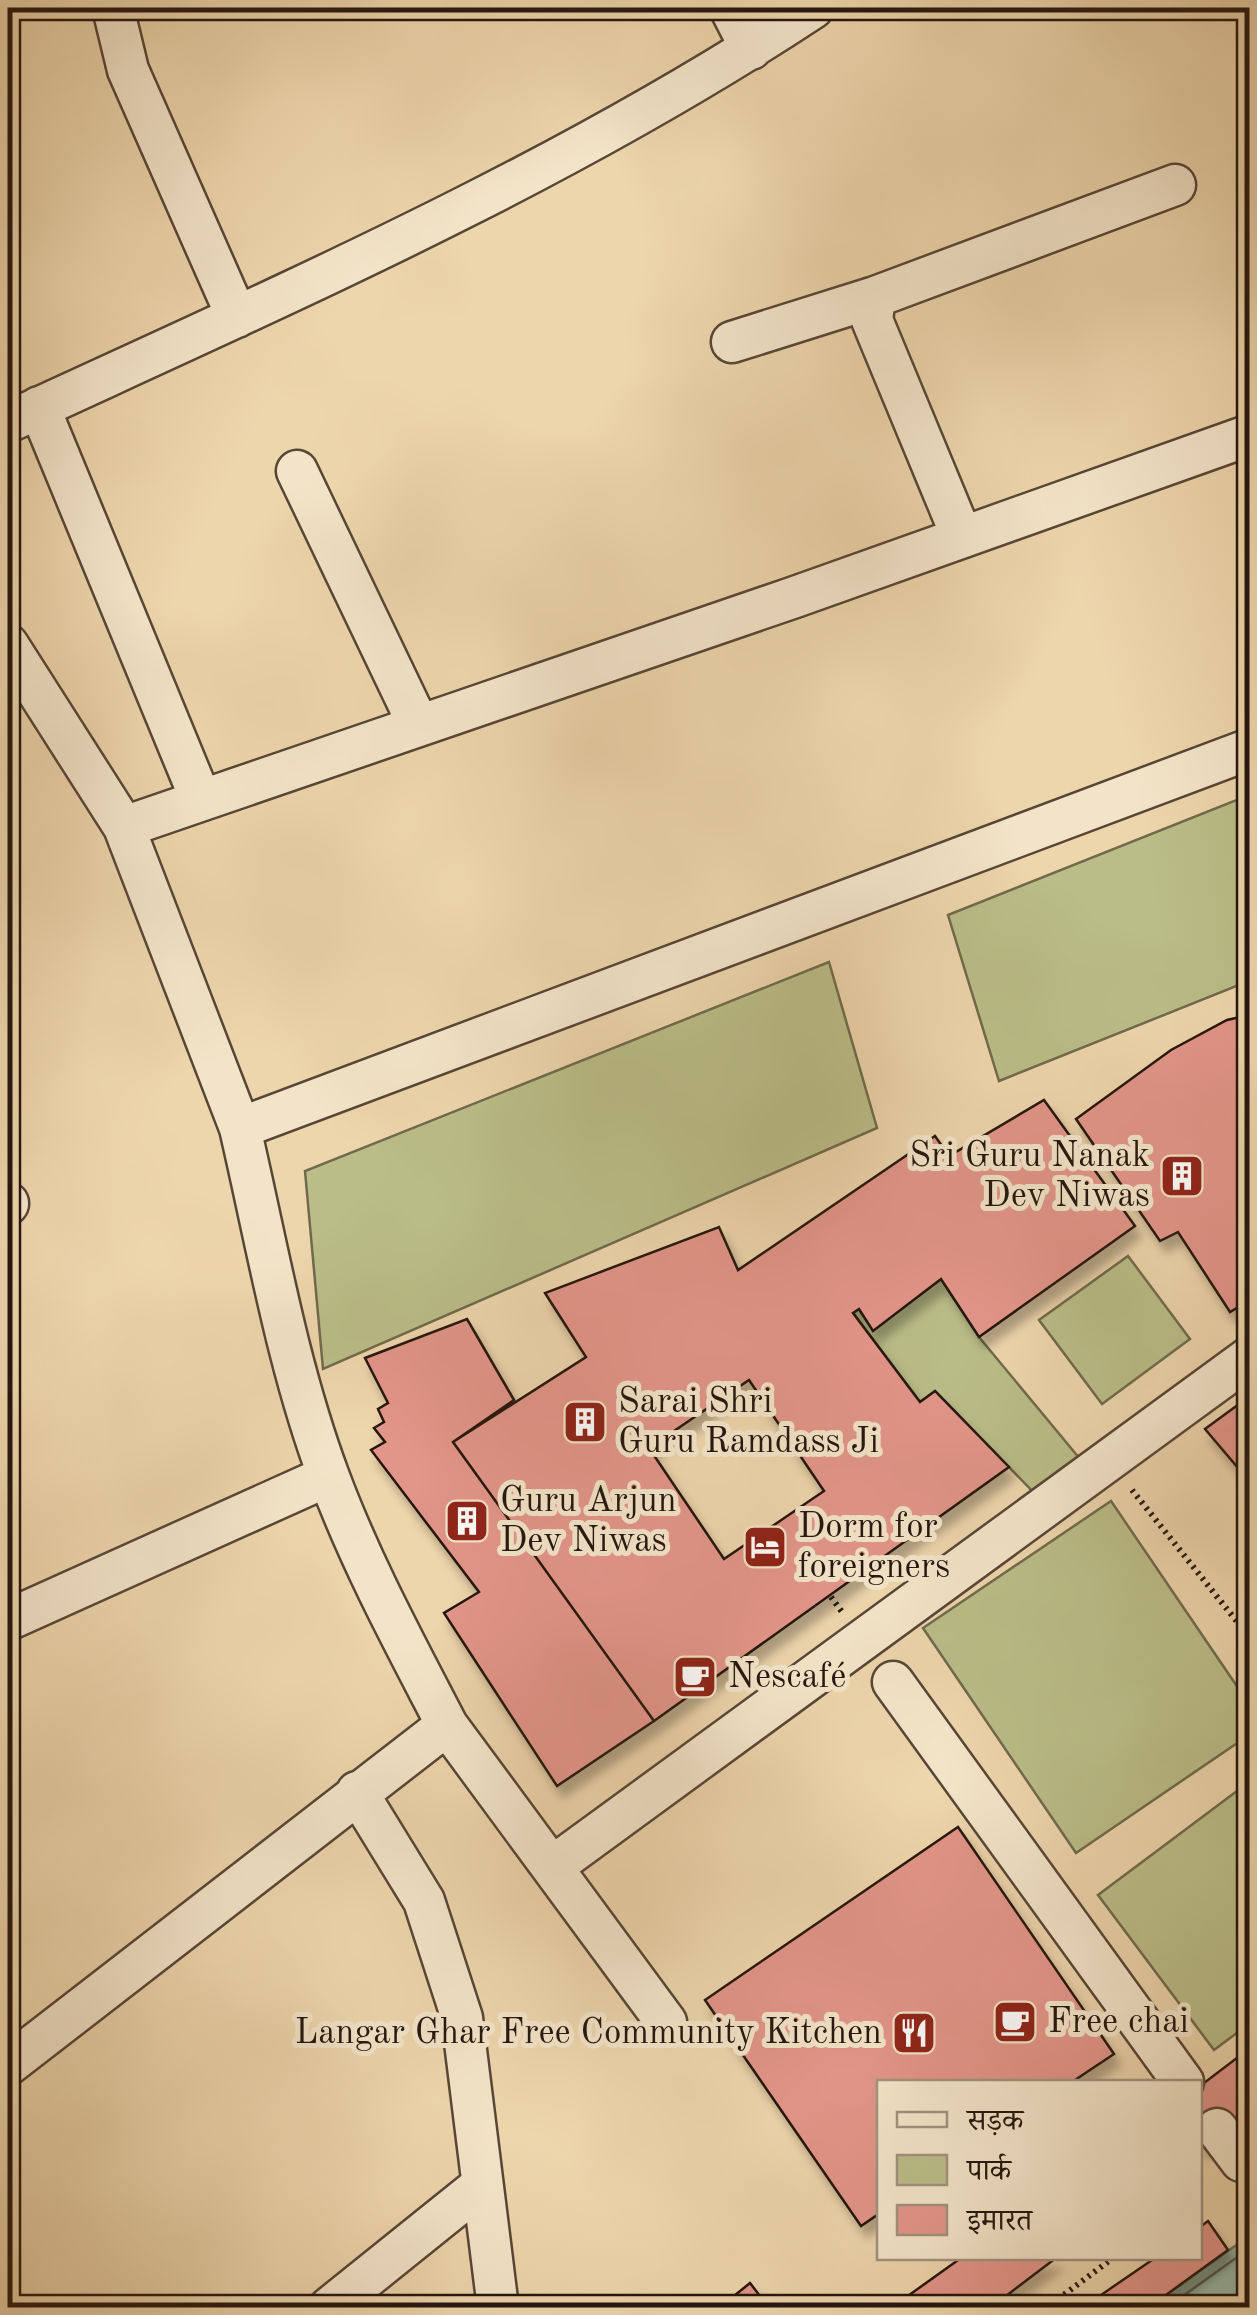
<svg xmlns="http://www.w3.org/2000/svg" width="1257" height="2315" viewBox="0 0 1257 2315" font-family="'Old Standard TT','Noto Serif Devanagari',serif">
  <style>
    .green { fill: #babd88; stroke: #706a4c; stroke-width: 2.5 }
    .water { fill: #99b9a8; stroke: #6b786b; stroke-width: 2.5 }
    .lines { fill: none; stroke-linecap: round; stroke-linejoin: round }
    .shore { stroke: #5f685c; stroke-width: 2.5 }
    .building { fill: #e29589; stroke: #25160f; stroke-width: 2.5; fill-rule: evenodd; filter: url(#shadow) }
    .minor-casing { stroke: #574636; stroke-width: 45 }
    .path { stroke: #25160f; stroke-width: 6; stroke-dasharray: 2.5 5; stroke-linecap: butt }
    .minor { stroke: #f3e4c9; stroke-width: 40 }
    .labels { text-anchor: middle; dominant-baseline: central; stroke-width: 10; stroke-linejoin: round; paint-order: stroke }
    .poi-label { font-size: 35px; fill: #25160f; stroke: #f3e4c9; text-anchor: start }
  </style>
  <defs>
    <filter id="shadow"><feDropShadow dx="6" dy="11" stdDeviation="5" flood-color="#0004"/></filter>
  </defs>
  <rect width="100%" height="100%" fill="#edd5ac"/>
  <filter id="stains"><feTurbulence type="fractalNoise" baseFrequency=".002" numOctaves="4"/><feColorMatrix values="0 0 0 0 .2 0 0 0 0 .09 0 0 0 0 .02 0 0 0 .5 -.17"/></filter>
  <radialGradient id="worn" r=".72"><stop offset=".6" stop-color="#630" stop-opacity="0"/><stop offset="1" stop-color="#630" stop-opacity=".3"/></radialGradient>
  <path class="green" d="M1249,795V981L999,1081L948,915Z
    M829,962L877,1128L323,1369L305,1171Z
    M1128,1256L1190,1339L1102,1404L1039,1320Z
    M941,1279L979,1337L1085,1465L1040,1499L936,1392L920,1402L853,1313L859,1309L873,1330Z
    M1111,1501L1249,1704V1735L1076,1853L923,1628Z
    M1249,1782V2024L1214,2050L1098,1895Z"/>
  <path class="water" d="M1249,2236V2307L1148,2308Z"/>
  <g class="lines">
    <path class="shore" d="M1166,2308L1250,2248"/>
  </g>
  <path class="building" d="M1249,1015L1250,1300L1230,1312L1178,1232L1160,1241L1076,1119L1171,1050L1227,1020Z
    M1044,1100L1135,1226L979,1337L941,1279L873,1331L859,1309L853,1313L920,1402L935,1391L1009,1467L654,1721L453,1442L586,1357L545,1293L719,1227L738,1270L935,1136L949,1156ZM749,1380L824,1491L724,1559L649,1448Z
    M467,1319L514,1400L453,1442L654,1721L557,1786L444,1613L479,1592L371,1450L385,1442L374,1428L384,1422L378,1409L388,1403L365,1358Z
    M1250,1396V1482L1205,1429Z
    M958,1827L1114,2054L1072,2082H880V2213L861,2226L705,2000Z
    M1250,2048V2110L1200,2148V2086Z
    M1208,2221L1228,2250L1148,2308H1109L1101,2295L1155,2258H1200V2227Z
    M961,2258H1056L990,2308H891Z
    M750,2283L769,2308H719Z"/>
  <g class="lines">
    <defs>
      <path id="minor" d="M113,8L128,70L237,317
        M730,8L751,49
        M732,342L875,297
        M39,407L201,800
        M8,422C283,295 560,175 813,8
        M297,471L419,726
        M962,537L872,320L875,297L1175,185
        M8,645L124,827L240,1128L1250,749
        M124,827L795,597L1250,435
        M8,1204V1203
        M8,1620L328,1476
        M893,1682L1183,2082
        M447,1725L666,2022
        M357,1792L424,1901L462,2018L498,2308
        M552,1867L1250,1357
        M8,2065L447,1725C405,1644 361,1563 329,1477C287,1365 267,1244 240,1128
        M1217,2129L1241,2161
        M329,2308L482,2185"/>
    </defs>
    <use href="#minor" class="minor-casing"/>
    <path class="path" d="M1132,1490L1250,1638
      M831,1597L842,1612
      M1046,2308L1113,2258"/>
    <use href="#minor" class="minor"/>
  </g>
  <defs>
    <symbol id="building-square" viewBox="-11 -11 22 22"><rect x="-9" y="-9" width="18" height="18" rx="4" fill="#8f2418" stroke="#f3e4c9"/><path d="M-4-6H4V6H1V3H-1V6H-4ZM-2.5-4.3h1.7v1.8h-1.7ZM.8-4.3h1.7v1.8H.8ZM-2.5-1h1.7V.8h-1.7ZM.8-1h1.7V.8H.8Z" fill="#fff"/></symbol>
    <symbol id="hotel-square" viewBox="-11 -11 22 22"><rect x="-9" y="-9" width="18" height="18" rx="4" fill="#8f2418" stroke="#f3e4c9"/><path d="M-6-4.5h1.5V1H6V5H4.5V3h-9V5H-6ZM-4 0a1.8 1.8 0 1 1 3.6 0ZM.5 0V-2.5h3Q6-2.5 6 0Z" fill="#fff"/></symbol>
    <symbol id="cafe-square" viewBox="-11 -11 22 22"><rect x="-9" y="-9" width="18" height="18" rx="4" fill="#8f2418" stroke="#f3e4c9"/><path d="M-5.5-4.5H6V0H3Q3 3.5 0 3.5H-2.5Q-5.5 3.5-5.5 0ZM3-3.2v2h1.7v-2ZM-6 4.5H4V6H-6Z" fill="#fff"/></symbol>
    <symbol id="restaurant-square" viewBox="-11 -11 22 22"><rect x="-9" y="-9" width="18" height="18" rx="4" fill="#8f2418" stroke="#f3e4c9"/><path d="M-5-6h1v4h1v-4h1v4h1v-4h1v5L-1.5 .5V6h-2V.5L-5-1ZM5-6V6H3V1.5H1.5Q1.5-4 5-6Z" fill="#fff"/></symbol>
  </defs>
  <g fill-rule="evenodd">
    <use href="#building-square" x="1157" y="1151" width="50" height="50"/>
    <use href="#building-square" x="560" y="1397" width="50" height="50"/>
    <use href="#building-square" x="442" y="1496" width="50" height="50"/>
    <use href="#hotel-square" x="740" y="1522" width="50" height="50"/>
    <use href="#cafe-square" x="670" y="1652" width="50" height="50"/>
    <use href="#cafe-square" x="990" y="1997" width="50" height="50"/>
    <use href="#restaurant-square" x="889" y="2008" width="50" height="50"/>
  </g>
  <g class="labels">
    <g class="poi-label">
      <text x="1150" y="1156" text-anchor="end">Sri Guru Nanak<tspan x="1150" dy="40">Dev Niwas</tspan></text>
      <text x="618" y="1402">Sarai Shri<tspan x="618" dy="40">Guru Ramdass Ji</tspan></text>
      <text x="500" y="1501">Guru Arjun<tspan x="500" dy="40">Dev Niwas</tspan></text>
      <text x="798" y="1527">Dorm for<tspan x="798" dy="40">foreigners</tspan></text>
      <text x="728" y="1677">Nescafé</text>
      <text x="1048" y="2022">Free chai</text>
      <text x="882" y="2033" text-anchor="end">Langar Ghar Free Community Kitchen</text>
    </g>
  </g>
  <rect width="1257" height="2315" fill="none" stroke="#edd5ac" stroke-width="40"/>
  <rect x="10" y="10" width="1237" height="2295" fill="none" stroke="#25160f" stroke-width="5"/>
  <rect x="20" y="20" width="1217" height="2275" fill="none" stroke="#25160f" stroke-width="2.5"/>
  <rect x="877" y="2080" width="325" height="180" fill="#f3e4c9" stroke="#a1927f" stroke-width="2.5"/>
  <rect x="897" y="2112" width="50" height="15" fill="#f3e4c9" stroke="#a1927f" stroke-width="2.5"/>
  <text x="967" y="2130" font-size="30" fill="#25160f">सड़क</text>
  <rect x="897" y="2155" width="50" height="30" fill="#babd88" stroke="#a1927f" stroke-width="2.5"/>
  <text x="967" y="2180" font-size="30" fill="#25160f">पार्क</text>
  <rect x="897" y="2205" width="50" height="30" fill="#e29589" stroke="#a1927f" stroke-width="2.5"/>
  <text x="967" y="2230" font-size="30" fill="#25160f">इमारत</text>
  <rect width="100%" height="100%" filter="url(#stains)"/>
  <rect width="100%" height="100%" fill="url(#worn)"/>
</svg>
